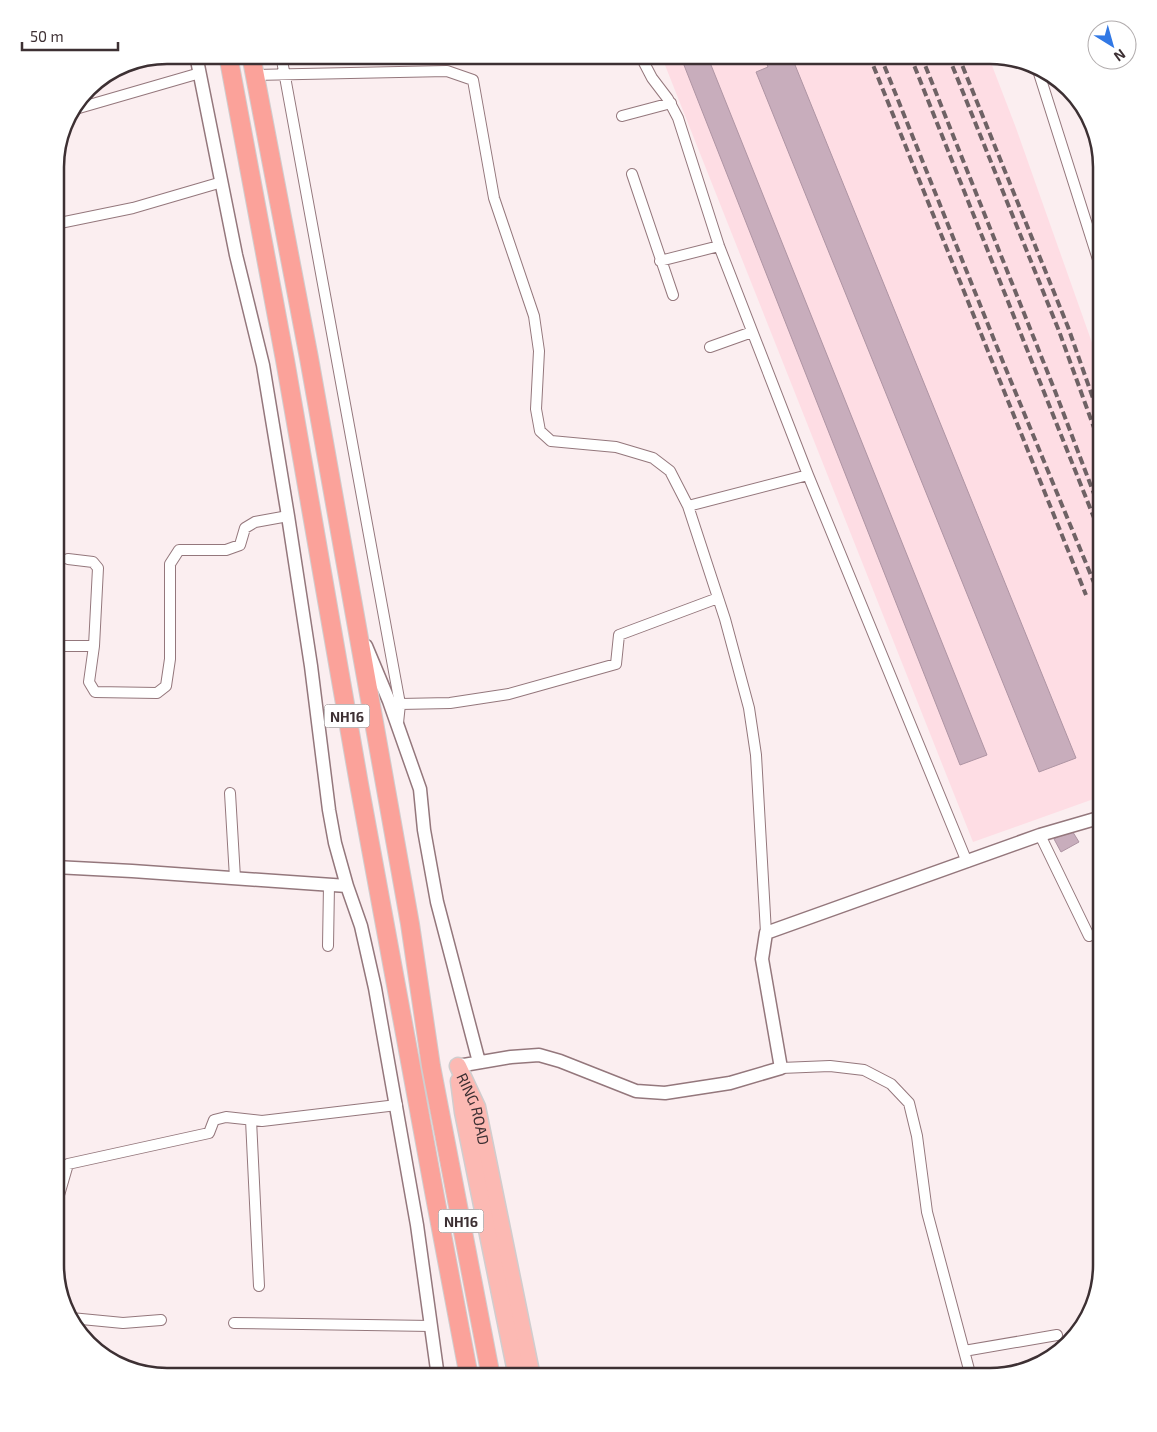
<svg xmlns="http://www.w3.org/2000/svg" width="1157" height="1432" viewBox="0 0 1157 1432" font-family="'Exo 2',sans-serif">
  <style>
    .built { fill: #fedde4 }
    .building { fill: #c8adbc; stroke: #ae94a3 }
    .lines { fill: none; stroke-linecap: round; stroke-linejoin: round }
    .minor-casing { stroke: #94777c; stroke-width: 12 }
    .tertiary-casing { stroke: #94777c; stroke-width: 15 }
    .primary-casing { stroke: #d0cdce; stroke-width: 19 }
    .trunk-casing { stroke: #d0cdce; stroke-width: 20 }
    .minor { stroke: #fff; stroke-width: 10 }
    .tertiary { stroke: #fff; stroke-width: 12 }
    .primary { stroke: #fcb9b3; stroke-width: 16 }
    .trunk { stroke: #fba29a; stroke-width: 18 }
    .rail { stroke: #6f6265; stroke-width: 4; stroke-dasharray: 8 4; stroke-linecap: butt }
    .labels { text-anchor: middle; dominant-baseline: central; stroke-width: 5; stroke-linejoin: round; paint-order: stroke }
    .shield { fill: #fff; stroke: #776e70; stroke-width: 1 }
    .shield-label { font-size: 14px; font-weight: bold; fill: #3d3033 }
    .street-label { font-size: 15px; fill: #3d3033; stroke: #fff }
    .rim { fill: none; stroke: #3d3033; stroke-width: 2.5 }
  </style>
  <rect width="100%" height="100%" fill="#fbeef0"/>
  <path class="built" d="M661,55H988L1016,128L1102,371V796L973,842Z"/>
  <path class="building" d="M680,55H707L987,755L960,765Z
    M763,55H791L1076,758L1039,772L756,72L768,67Z
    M1071,829L1079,842L1061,852L1054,839Z"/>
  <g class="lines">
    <defs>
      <path id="minor" d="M281,55L400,704L398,723
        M640,55L652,78L668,99L678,118L719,246L808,475L967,862
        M1037,67L1102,272
        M254,75L447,71L473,80L494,198L534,316L539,351L536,409L540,431L551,441L616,447L653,458L670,471L688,506L725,619L749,708L756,755L766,933
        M72,110L200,73
        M622,116L671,103
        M632,174L673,295
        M55,224L133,208L222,182
        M660,261L719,246
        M710,347L752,332
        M688,506L808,475
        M68,559L93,562L98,568L94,646
        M55,646H94L89,682L95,692L157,693L166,686L170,659V564L179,550H226L240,545L245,528L255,522L288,516
        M400,704L450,703L509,694L616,664L619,635L718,598
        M55,773V767
        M230,793L235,878
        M1040,835L1089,936
        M328,946L329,885
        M781,1068L830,1066L864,1070L891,1084L909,1103L917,1136L927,1212L971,1377
        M251,1120L259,1286
        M55,1195H59L68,1164L209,1133L214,1120L226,1117L262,1121L397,1105
        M71,1318L123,1323L161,1320
        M234,1323L431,1326
        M964,1351L1057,1335"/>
      <path id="tertiary" d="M196,55L236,255L263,365L288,516L311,666L329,810L335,843L347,886L361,926L375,988L417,1225L438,1377
        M366,646L389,701L420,789L424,830L437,902L479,1062
        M55,867L132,871L347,886
        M458,1066L511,1057L539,1055L560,1061L636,1091L665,1093L730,1083L781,1068L762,959L766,933L1040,835L1102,817"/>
      <g id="primary">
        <path id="s1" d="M458,1066L477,1107L532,1377"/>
        <path d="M459,1081L463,1112L517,1377"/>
      </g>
      <path id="trunk" d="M228,55L285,360L359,784L435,1197L469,1377
        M251,55L309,358L410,924L431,1066L491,1377"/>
    </defs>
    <use href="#minor" class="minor-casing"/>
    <use href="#tertiary" class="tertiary-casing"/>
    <use href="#primary" class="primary-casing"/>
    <use href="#trunk" class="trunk-casing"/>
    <use href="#minor" class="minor"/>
    <use href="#tertiary" class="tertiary"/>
    <use href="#primary" class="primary"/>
    <use href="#trunk" class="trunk"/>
    <path class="rail" d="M869,55L1086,595
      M880,55L1003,362L1102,602
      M910,55L1102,538
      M921,55L1055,391L1102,515
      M948,55L1059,331L1102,450
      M958,55L1068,327L1102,424"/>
  </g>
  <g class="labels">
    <g class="shield">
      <rect x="324.5" y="704.5" width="45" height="23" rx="4"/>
      <rect x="438.5" y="1209.5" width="45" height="23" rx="4"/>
    </g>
    <g class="shield-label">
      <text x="347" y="716">NH16</text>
      <text x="461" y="1221">NH16</text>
    </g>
    <g class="street-label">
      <text stroke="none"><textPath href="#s1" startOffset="46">RING ROAD</textPath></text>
    </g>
  </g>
  <path d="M0 0H1157V1432H0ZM167 64H990A103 103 0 0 1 1093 167V1265A103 103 0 0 1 990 1368H167A103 103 0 0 1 64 1265V167A103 103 0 0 1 167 64Z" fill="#fff" fill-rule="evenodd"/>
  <path class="rim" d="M167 64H990A103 103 0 0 1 1093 167V1265A103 103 0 0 1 990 1368H167A103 103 0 0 1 64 1265V167A103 103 0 0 1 167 64Z"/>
  <g transform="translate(1112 45) rotate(143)"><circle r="24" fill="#ffffff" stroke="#b1acad"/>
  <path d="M0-4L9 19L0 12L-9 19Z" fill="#3178e5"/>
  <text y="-8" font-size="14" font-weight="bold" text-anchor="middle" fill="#3d3033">N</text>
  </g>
  <path d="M22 42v8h96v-8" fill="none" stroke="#3d3033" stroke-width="2.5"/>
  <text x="30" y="42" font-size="15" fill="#3d3033" stroke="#ffffff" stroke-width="4" paint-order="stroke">50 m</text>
</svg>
